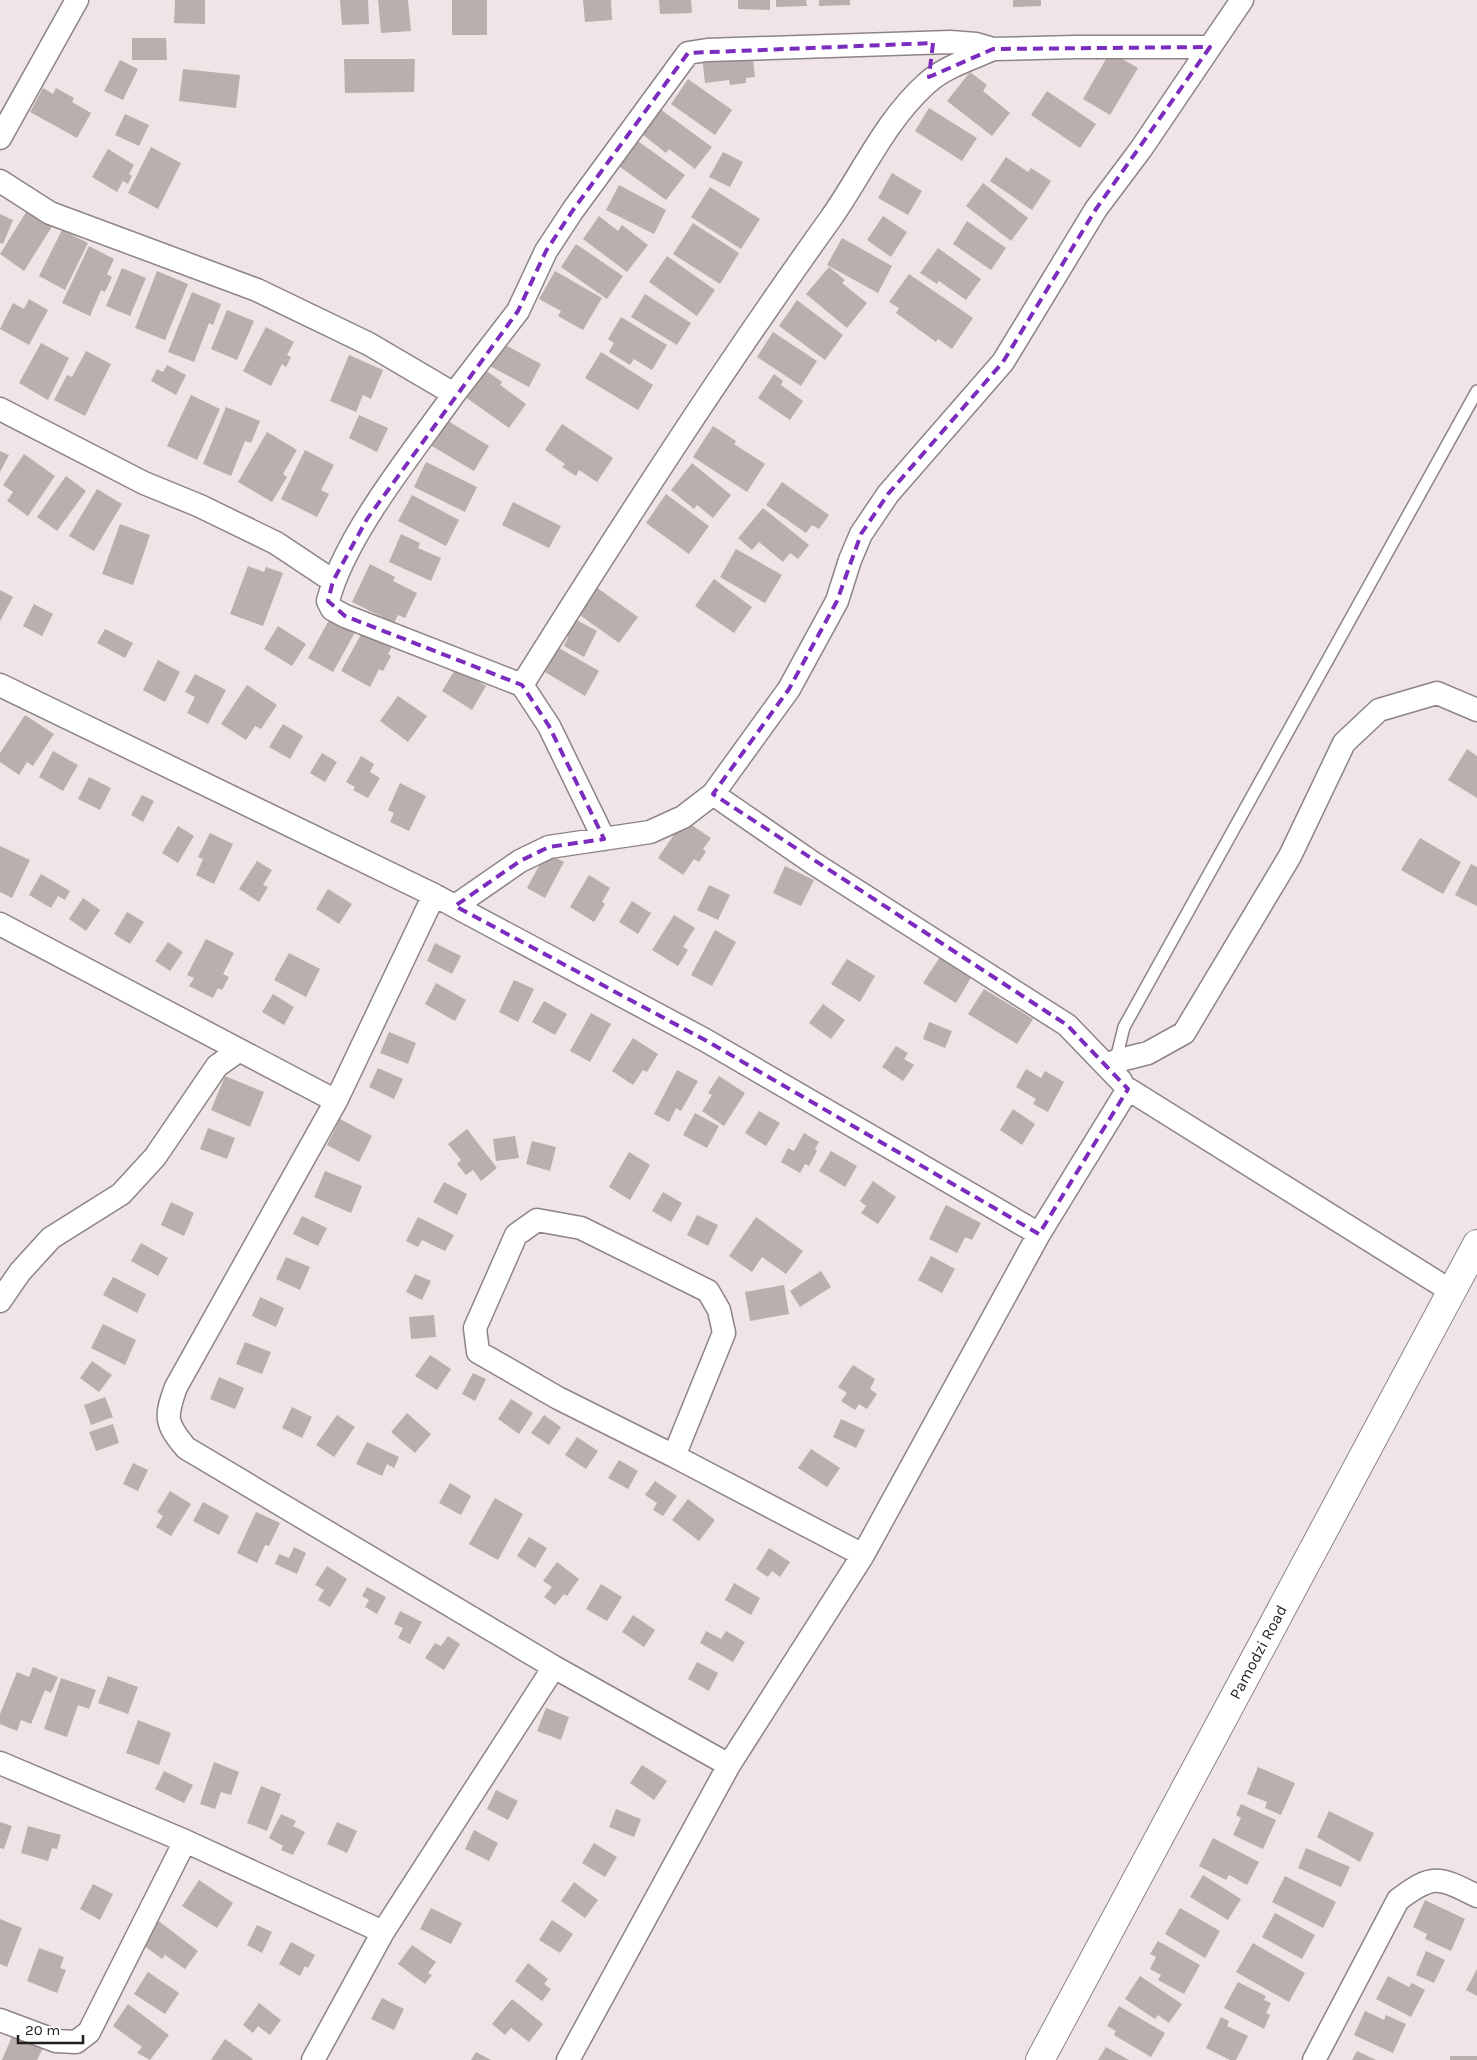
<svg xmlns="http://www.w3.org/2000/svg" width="1477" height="2060" viewBox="0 0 1477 2060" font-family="Karla,sans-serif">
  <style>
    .building { fill: #b9afac }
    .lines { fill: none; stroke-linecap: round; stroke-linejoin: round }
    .lane-casing { stroke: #8e8485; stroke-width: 14 }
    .street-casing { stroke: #8e8485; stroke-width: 25 }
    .secondary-casing { stroke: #8e8485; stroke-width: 30 }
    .lane { stroke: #fff; stroke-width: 11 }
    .street { stroke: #fff; stroke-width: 22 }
    .secondary { stroke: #fff; stroke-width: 28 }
    .marked { fill: none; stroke: #7b2cbf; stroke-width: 4; stroke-dasharray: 10 6; stroke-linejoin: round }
    .labels { text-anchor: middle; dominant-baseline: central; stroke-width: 4; stroke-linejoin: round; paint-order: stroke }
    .street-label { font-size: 16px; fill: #201c1c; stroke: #fff }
  </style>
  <rect width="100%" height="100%" fill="#f0e5e6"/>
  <path class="building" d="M175,0H205V24L174,23Z
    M340,0H368L369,24L342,25Z
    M378,0H408L411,31L381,33Z
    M452,0H487V35H452Z
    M583,0H611L612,20L585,22Z
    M659,0H691L692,13L660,14Z
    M738,0H770V10L738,9Z
    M776,0H806L807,6L776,7Z
    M819,0H850V5L819,6Z
    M1013,0H1041V6L1013,7Z
    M132,38H166L167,60H132Z
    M752,50L755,77L746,78V83L730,85L729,80L705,83L702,56Z
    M1110,52L1138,68L1110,115L1083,99Z
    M344,59H415L414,92L345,93Z
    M120,60L138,69L123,100L104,91Z
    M183,69L240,75L236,108L179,101Z
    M970,72L987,85L983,91L1010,113L992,136L947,101Z
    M688,79L732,110L715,135L671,104Z
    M43,88L53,94L56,88L74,98L72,102L91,113L77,138L30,112Z
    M1047,91L1096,124L1080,148L1031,115Z
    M929,108L977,138L962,161L915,131Z
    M660,109L712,147L695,169L669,149L666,153L642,134Z
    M125,114L149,125L139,146L115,135Z
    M635,139L685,175L666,200L616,164Z
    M151,147L181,163L158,209L128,193Z
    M108,149L134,165L129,174L132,176L128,184L123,181L117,192L92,177Z
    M723,152L743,162L730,187L709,177Z
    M1006,157L1028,172L1031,168L1051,181L1032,210L990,181Z
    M892,173L922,191L908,215L878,198Z
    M983,183L1028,218L1011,241L966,206Z
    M619,185L666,210L654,234L606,210Z
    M710,187L760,219L741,249L691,217Z
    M28,209L53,225L24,271L0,254Z
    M0,214L13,220L3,244L0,243Z
    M599,216L618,231L622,225L648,245L627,272L583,239Z
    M883,216L907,232L891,257L867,240Z
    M967,221L1006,248L991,270L953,244Z
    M693,223L739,253L720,284L673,254Z
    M62,230L88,243L65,290L39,276Z
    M842,238L892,266L878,293L827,265Z
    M576,244L623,276L607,299L561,267Z
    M89,246L114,259L107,274L112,277L105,292L101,290L90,316L62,303Z
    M938,248L981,279L966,300L939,281L937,284L920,273Z
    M667,256L715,290L697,316L649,282Z
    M829,267L845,280L842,283L867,303L847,328L806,294Z
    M122,268L146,278L130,316L106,306Z
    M157,271L188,284L165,340L135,328Z
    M555,271L602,298L583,330L558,316L561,311L539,299Z
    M909,274L973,318L952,349L938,339L936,342L896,313L899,308L889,302Z
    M192,292L221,304L213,325L209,323L194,362L168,352Z
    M645,294L691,323L677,345L631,317Z
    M29,299L48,310L29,345L0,329L13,303L24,309Z
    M797,300L843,335L825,360L779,326Z
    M227,310L254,321L237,360L211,349Z
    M621,317L667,345L652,370L634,359L630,365L609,352L614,343L608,339Z
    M266,327L294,342L287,355L291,357L286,367L282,364L271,386L243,371Z
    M773,332L817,361L801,386L757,357Z
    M496,340L541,364L529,387L484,363Z
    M41,343L69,358L48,400L19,383Z
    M86,351L111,364L85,416L54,400L67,375L72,377Z
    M601,352L653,385L638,410L585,378Z
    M349,355L383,370L371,399L363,395L356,412L330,401Z
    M167,365L186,375L176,395L151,381L157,369L163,372Z
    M481,367L502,382L500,385L526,404L509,428L461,394Z
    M774,374L783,381L781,385L803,401L790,420L758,398Z
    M191,395L220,409L197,460L167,446Z
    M226,407L260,421L251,443L245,441L231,476L203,464Z
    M359,415L388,428L377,452L349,438Z
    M440,416L489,446L474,471L425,442Z
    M562,424L613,458L597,482L579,470L576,476L562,467L565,464L545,450Z
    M713,426L736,441L734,444L765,464L747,492L693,457Z
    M267,432L297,450L283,474L287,477L272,502L238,482Z
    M305,450L334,465L321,490L329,494L317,517L281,499Z
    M0,451L9,455L0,472Z
    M24,454L55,476L28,516L7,501L13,492L3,485Z
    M426,462L477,487L465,512L414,487Z
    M692,463L731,495L713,518L697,505L694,509L671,490Z
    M66,476L86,491L57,531L37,517Z
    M782,482L829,515L819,529L812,525L806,533L766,505Z
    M97,489L122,504L94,551L69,536Z
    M666,494L709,526L689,554L646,523Z
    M412,495L459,520L446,546L398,521Z
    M513,502L561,526L549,548L502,525Z
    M763,508L809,545L798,559L790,553L783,562L759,542L752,550L738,538Z
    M120,524L150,535L133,585L102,574Z
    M401,534L420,543L418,548L441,558L431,581L389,562Z
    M736,549L782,575L765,603L720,577Z
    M370,564L395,577L393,581L417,593L405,618L398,615L394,623L352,602Z
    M248,566L264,572L266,567L283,573L263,626L230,614Z
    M714,579L752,607L734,633L695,606Z
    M596,587L638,617L619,643L577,613Z
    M0,590L13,597L0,621Z
    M34,604L53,614L42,636L23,626Z
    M333,613L358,627L333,672L308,658Z
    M571,617L597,631L584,657L564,646L568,637L562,634Z
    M278,626L306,644L292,666L264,649Z
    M365,627L394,643L388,654L391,656L383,671L379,669L370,687L341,671Z
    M105,629L133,643L125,658L97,643Z
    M559,648L599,671L585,696L545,672Z
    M158,660L180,672L165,702L143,690Z
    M456,668L486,686L472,710L442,691Z
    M195,674L226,690L208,724L187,713L195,697L185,692Z
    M247,685L277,705L261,729L255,726L246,740L221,724Z
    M398,696L427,716L408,742L380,721Z
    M25,715L54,734L33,766L27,762L19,775L0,762V753Z
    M283,724L303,736L290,759L269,747Z
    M1467,749L1477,756V798L1448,780Z
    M53,751L78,765L63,791L39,777Z
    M322,753L337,762L325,782L310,773Z
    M361,756L374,764L370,772L380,778L368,798L353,790L355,787L346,782Z
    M89,777L111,788L100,810L78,799Z
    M400,783L426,796L409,831L390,822L394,813L388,810Z
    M142,795L154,801L143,822L131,815Z
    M684,820L711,838L703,849L706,852L699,862L694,859L683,875L658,858Z
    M178,826L194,836L178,863L162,853Z
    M210,833L233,844L214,884L196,875L203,859L198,857Z
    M1420,838L1461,862L1443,894L1401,870Z
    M0,846L30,860L12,898L0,892Z
    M546,853L564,862L545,898L527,888Z
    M257,861L272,870L263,885L268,887L259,902L239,889Z
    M1471,864L1477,867V906L1455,895Z
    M785,866L814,880L801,906L773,893Z
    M41,874L70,891L65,900L58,896L51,908L29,895Z
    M589,875L610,888L602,902L605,904L594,922L570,907Z
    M709,885L730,895L718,920L697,910Z
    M328,889L352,904L339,924L316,909Z
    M83,898L100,910L86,931L69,919Z
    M632,901L651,913L638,934L619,922Z
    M127,912L144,922L130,944L114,934Z
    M674,915L695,928L683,947L688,950L678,966L652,950Z
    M715,930L736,942L712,986L691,975Z
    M206,939L234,953L223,974L229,977L222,990L218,988L213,998L189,986L194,978L187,975Z
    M168,942L183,952L170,971L155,961Z
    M435,943L461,956L452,974L427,961Z
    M289,953L320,969L306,997L274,980Z
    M940,957L972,976L956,1003L923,983Z
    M847,959L875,976L860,1002L831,984Z
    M514,980L534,989L518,1022L499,1012Z
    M436,983L466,1000L455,1021L425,1004Z
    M984,989L1033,1019L1017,1044L968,1014Z
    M273,994L294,1007L284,1025L262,1012Z
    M544,1001L567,1014L555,1035L532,1022Z
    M823,1004L845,1020L831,1039L809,1023Z
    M591,1013L611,1024L590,1062L570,1051Z
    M929,1022L952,1031L945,1048L923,1039Z
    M389,1032L416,1043L408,1064L380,1053Z
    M633,1038L658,1054L647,1072L643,1070L633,1085L612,1071Z
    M896,1046L908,1053L904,1059L914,1065L903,1081L882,1067Z
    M378,1068L403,1079L394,1099L369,1087Z
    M1026,1069L1041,1078L1045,1071L1064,1082L1048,1112L1033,1104L1036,1099L1016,1087Z
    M677,1070L698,1081L681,1111L676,1108L669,1122L654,1114Z
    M225,1076L264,1092L250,1127L211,1110Z
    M719,1076L745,1093L724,1126L702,1111L712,1095L708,1093Z
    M1013,1109L1035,1124L1022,1145L1000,1130Z
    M759,1111L780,1123L766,1146L745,1133Z
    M695,1113L719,1126L707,1148L683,1135Z
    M340,1119L372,1136L359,1162L327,1145Z
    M208,1128L235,1138L227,1159L200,1149Z
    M467,1129L497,1168L481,1181L473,1170L466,1175L457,1164L461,1160L448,1144Z
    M804,1133L819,1142L815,1149L817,1151L809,1166L805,1164L800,1173L781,1162L788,1148L794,1151Z
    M515,1136L519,1158L496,1161L493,1139Z
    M532,1141L556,1147L550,1171L526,1164Z
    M831,1151L857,1166L845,1187L819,1171Z
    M629,1152L650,1165L630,1200L609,1187Z
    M325,1171L362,1186L351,1213L314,1197Z
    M873,1181L896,1197L878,1224L861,1213L866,1206L860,1201Z
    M444,1182L467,1194L457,1215L433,1202Z
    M663,1192L682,1203L671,1222L652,1211Z
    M171,1202L194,1213L184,1236L161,1225Z
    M946,1205L981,1223L972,1240L965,1237L957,1253L929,1239Z
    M697,1215L718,1225L708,1246L687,1235Z
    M302,1216L327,1228L318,1246L293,1234Z
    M418,1217L454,1235L445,1251L422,1240L418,1247L406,1241Z
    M756,1217L803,1251L786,1274L762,1257L752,1272L729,1256Z
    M141,1243L168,1258L158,1276L131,1261Z
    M931,1256L955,1269L942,1293L918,1280Z
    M286,1257L310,1267L300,1290L276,1279Z
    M821,1271L831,1287L800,1307L790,1291Z
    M415,1274L431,1281L422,1300L406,1292Z
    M113,1277L146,1294L137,1313L103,1295Z
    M784,1285L789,1314L750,1321L745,1292Z
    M260,1297L284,1308L276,1327L252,1316Z
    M434,1315L436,1337L411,1339L409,1317Z
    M103,1324L136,1340L125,1365L91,1348Z
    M245,1342L271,1352L262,1374L236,1364Z
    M430,1355L451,1369L437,1390L415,1376Z
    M92,1361L112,1375L99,1392L80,1378Z
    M853,1365L875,1379L870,1389L877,1394L867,1409L859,1404L855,1410L841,1401L847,1393L838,1387Z
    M473,1373L486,1379L475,1401L462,1394Z
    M219,1377L244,1388L235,1409L210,1399Z
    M105,1397L113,1417L91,1425L84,1405Z
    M511,1399L533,1413L519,1434L498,1419Z
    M292,1407L312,1417L302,1438L282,1428Z
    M407,1413L431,1434L415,1453L391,1432Z
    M337,1415L355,1427L334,1457L316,1445Z
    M544,1415L561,1427L549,1445L531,1433Z
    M841,1419L865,1430L856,1448L833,1437Z
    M113,1424L119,1443L96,1451L89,1432Z
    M577,1437L598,1451L586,1469L565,1455Z
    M367,1442L399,1457L394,1468L387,1464L382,1476L356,1464Z
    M811,1449L840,1468L827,1487L798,1468Z
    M619,1460L638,1471L628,1489L608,1478Z
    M133,1463L148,1470L138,1491L123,1484Z
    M655,1481L677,1496L663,1516L653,1510L657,1503L645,1495Z
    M450,1483L471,1496L461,1515L439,1503Z
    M170,1491L191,1504L171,1536L156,1527L163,1516L157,1512Z
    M495,1498L523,1514L498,1560L469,1544Z
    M688,1499L715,1520L699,1541L672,1520Z
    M203,1502L229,1516L219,1535L193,1521Z
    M256,1512L280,1523L269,1546L265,1545L257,1563L237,1553Z
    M529,1537L547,1548L535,1568L517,1556Z
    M294,1547L306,1553L297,1574L275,1564L279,1554L289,1558Z
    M769,1548L790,1562L780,1577L772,1571L768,1577L756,1569Z
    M557,1562L579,1579L567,1596L564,1594L555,1605L544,1597L552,1587L543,1581Z
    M327,1566L347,1579L330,1607L318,1600L324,1590L315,1585Z
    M734,1583L760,1598L751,1615L725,1600Z
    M601,1584L622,1597L607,1621L586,1609Z
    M367,1587L386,1597L377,1614L365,1607L369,1600L362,1596Z
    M400,1611L422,1622L410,1644L398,1638L403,1628L394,1624Z
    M633,1615L655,1630L644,1647L622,1632Z
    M706,1631L721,1639L726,1631L745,1642L733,1662L700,1643Z
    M448,1636L460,1644L444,1670L425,1658L435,1643L441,1646Z
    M697,1662L718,1673L709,1691L688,1679Z
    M33,1667L58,1677L51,1693L45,1690L31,1724L21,1720L17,1731L0,1724V1714L17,1672L29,1677Z
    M108,1676L138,1687L128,1714L98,1703Z
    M61,1678L96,1690L89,1709L78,1705L67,1737L44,1729Z
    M546,1708L569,1717L561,1740L537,1731Z
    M138,1720L171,1733L159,1765L126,1753Z
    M214,1762L239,1772L231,1795L221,1792L215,1809L200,1804Z
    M642,1765L667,1781L654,1800L630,1783Z
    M1258,1767L1295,1783L1281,1815L1265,1808L1267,1802L1247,1794Z
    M164,1771L193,1785L184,1803L155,1789Z
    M261,1786L281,1794L267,1831L247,1823Z
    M496,1790L518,1801L508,1820L487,1809Z
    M1241,1804L1276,1820L1263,1849L1233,1835L1241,1818L1236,1815Z
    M616,1809L641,1819L634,1837L609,1827Z
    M1329,1811L1374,1833L1360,1862L1317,1837Z
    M281,1814L296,1821L293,1826L305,1832L293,1855L281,1850L283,1846L269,1838Z
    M0,1822L12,1826L4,1849L0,1848Z
    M337,1822L357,1831L347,1853L327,1844Z
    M28,1826L61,1835L57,1849L52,1848L48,1861L21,1853Z
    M474,1830L498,1843L489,1861L465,1849Z
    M1213,1838L1259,1862L1247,1885L1229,1875L1226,1880L1199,1866Z
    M594,1843L617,1857L605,1877L582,1863Z
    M1306,1848L1350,1867L1341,1887L1298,1868Z
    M1203,1875L1241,1899L1228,1920L1190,1897Z
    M1285,1876L1336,1902L1323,1928L1272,1902Z
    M199,1880L233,1903L217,1928L182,1906Z
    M574,1882L598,1900L585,1918L561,1901Z
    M93,1884L113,1894L100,1920L80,1909Z
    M1425,1900L1465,1919L1451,1951L1425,1939L1427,1934L1413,1927Z
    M431,1908L462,1923L451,1944L420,1929Z
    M1180,1908L1220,1931L1205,1958L1165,1934Z
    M1275,1913L1315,1935L1302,1959L1262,1937Z
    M0,1919L22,1928L7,1967L0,1964Z
    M156,1919L198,1951L185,1969L165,1955L162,1959L139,1942Z
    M552,1920L573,1934L560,1953L539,1940Z
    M257,1925L272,1932L262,1953L247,1945Z
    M1158,1941L1200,1965L1184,1994L1158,1980L1161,1975L1150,1969L1156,1957L1150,1954Z
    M291,1942L315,1955L308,1968L305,1966L300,1976L279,1964Z
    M1253,1943L1305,1973L1289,2002L1236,1972Z
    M412,1945L436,1962L428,1973L432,1975L425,1984L398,1964Z
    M39,1948L64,1957L60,1968L66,1970L57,1993L27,1981Z
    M1426,1951L1445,1960L1434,1983L1416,1975Z
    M528,1963L548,1979L544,1984L551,1989L542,2001L515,1981Z
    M1477,1969V1996L1466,1990Z
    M148,1972L179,1993L165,2014L134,1994Z
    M1140,1976L1182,2004L1169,2023L1158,2015L1155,2019L1125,1999Z
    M1388,1976L1409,1987L1412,1983L1425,1990L1411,2017L1376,1999Z
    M1238,1982L1266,1996L1264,2000L1271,2003L1266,2013L1270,2015L1264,2029L1224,2008Z
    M382,1998L404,2009L394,2030L371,2019Z
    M512,1999L543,2024L529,2042L511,2028L505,2035L492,2024Z
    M259,2003L281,2020L270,2035L258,2026L253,2033L243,2025Z
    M128,2004L169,2035L150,2060L137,2053L142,2047L113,2026Z
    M1119,2006L1165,2033L1151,2057L1114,2035L1116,2031L1107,2026Z
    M1365,2011L1384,2020L1386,2015L1406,2024L1393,2053L1354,2035Z
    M1221,2017L1229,2021L1227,2026L1248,2036L1236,2060H1230L1206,2048Z
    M13,2034L43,2048L37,2060H2Z
    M225,2039L253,2059L252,2060H211Z
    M1106,2047L1129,2060H1098Z
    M1357,2051L1376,2060H1352Z
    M476,2052L491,2060H471Z
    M1450,2056H1477V2060H1450Z"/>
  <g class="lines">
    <defs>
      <path id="lane" d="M1115,1063L1124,1027L1477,391"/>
      <path id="street" d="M0,138L77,0
        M0,181L50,213L257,290L369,344L454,394L518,311L546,251L573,210L688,53L707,50L950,42L976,44L993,49L1075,47H1210L1242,0
        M454,394C414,451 345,535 328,601L332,609L345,616L522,685L549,726L604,839
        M0,409L144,483L200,506L276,543L333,581
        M0,685L434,895L705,1040L1039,1234L863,1555L729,1765L568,2060
        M522,685C621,527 722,370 831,218C862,174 885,121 926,84C944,67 971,59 993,49
        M713,794L813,863L1067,1025L1121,1081
        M434,895L336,1101L176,1387C165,1417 165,1423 186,1448L554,1667L729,1765
        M455,906L520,861L549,847L650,832L683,817L713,794L789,689L837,601L850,560L861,534L888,494L1003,362L1096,209L1141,149L1210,47
        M0,924L336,1101
        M1116,1061L1148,1053L1184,1033L1290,856L1344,743L1379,710L1437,693L1477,710
        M537,1220L581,1228L708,1291L719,1310L724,1333L674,1456L558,1398L478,1352L475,1328L516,1235Z
        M1039,1234L1128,1089L1451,1291
        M0,1301L20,1272L51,1238L121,1194L155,1157L217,1066L238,1051
        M674,1456L863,1555
        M0,1763L185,1841
        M0,2020L56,2041L76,2042L89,2032L185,1841L383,1932
        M313,2060L383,1932L554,1667
        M1314,2060L1398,1900C1433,1873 1439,1877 1477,1896"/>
      <path id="secondary" d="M1040,2060L1477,1244"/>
    </defs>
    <use href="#lane" class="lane-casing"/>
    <use href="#street" class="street-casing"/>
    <use href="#secondary" class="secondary-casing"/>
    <use href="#lane" class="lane"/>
    <use href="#street" class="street"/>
    <use href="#secondary" class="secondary"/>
  </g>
  <path class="marked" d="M933,43L929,77L993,49L1210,47L1096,209L1003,362L888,494L861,534L837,601L789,689L713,794L1067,1025L1128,1089L1039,1234L705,1040L455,906L520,861L549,847L604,839L549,726L522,685L345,616L328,601L333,581L367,519L518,311L546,251L573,210L688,53Z"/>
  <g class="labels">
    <g class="street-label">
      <text transform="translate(1258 1652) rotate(-62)">Pamodzi Road</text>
    </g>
  </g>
  <path d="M18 2035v8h65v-8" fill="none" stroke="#201c1c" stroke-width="2.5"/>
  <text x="25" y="2035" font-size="15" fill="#201c1c" stroke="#ffffff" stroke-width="4" paint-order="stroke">20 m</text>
</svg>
